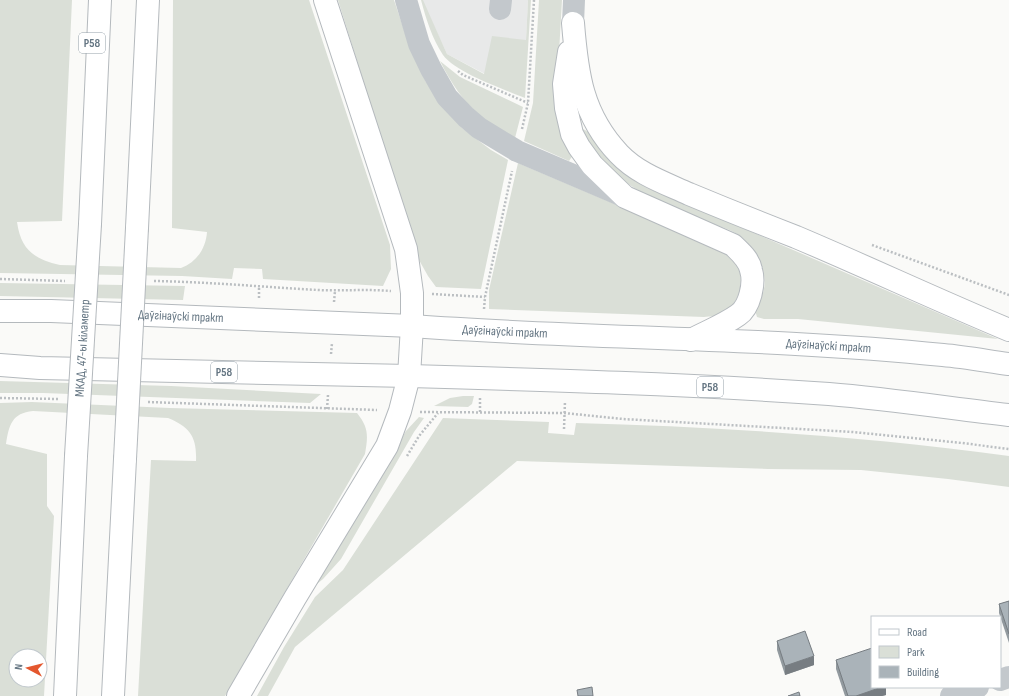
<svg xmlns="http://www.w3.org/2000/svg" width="1009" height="696" viewBox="0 0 1009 696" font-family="'Sofia Sans Condensed',sans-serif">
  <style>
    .built { fill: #e8e9e9 }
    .green { fill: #dadfd7; fill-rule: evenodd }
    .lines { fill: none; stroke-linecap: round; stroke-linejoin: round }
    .major-casing { stroke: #b5babe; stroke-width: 24 }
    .highway-casing { stroke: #b4b9bd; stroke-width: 24 }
    .path { stroke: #bbbfc2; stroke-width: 2.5; stroke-dasharray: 2 2; stroke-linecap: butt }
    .minor { stroke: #c3c8cc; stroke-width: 22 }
    .major { stroke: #fff; stroke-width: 22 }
    .highway { stroke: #fff; stroke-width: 22 }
    .highway-bridge-casing { stroke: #b4b9bd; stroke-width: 24; stroke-linecap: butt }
    .highway-bridge { stroke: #fff; stroke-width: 22 }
    .wall { fill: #929a9f }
    .shaded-wall { fill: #777d82 }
    .building { fill: #aab3b9; stroke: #777d82 }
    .labels { text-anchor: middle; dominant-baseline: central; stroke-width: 4; stroke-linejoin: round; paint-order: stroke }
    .shield { fill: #fff; stroke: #939fa8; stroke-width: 1 }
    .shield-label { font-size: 12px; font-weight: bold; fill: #657683 }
    .street-label { font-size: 13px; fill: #657683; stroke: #fff }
  </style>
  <rect width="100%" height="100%" fill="#fafaf8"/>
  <path class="built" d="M422,0H528L526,40L485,74L447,54Z"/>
  <path class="green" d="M0,0H72L62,221L17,222C21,250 34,259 60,265L181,268C197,262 206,248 207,232L172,228L173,0H309L390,245L391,269L383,286L263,279L262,269L234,268L232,279L182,276L0,273Z
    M338,0H394L410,48L426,82L462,128L491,150L508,160L481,289L436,287L428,276L419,260Z
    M421,0H423L447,54L484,74L492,36L526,40L528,0H531L525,98C504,89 456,73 443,55C432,38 426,19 421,0Z
    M539,0H562L557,88L573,155L569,161L524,141L533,103Z
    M440,61L460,77L523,107L515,138C504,132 493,126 483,118C464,103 451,83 440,61Z
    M583,129C591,132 594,142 599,148C611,166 629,178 647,188L745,229L998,339L798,319H764L757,317L755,310C758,305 761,299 763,293C769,274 757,249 741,237C733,230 721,227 711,223C690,214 667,206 647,195C616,179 600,161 582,132Z
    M518,163L723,250C727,254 733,258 736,263C746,280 740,304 722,314C717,317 710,316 704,317L489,309V290Z
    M0,283L185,286L183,300L0,296Z
    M0,381L171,386L321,394L310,403L43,393H0Z
    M463,396H474L472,404L468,407L434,406L450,398Z
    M32,402L170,408L357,413C369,428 368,436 365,454L225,696H138L151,460L196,461C197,437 190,427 168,418L33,411C12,413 9,425 6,444L47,454V506L54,516L44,696H0V403ZM16,656H40V680H16Z
    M419,417L424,418L414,432L341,559L323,579L311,589L406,431Z
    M443,418L549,422L548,433L574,435L576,423C720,427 866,436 1009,456V487L948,479L861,470L768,469L517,461L295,647L268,696H257L284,647L315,597L343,570Z"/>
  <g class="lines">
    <defs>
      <g id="major">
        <path d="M573,23C577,74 582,115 619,154C638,174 665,183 689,194C725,209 760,223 796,237C867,267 937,300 1009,330"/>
        <path d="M569,52L564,84L566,108L572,134L579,147L592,165L625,197L733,245C740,252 749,259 751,270C755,283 750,307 738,315C724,325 706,332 691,340"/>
        <path id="s1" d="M412,326C589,339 767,337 943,355C965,357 987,361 1009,364"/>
        <path d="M409,376C549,380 689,384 829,394C889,399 949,408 1009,415"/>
      </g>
      <g id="highway">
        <path d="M90,224L100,0"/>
        <path d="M137,228L148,0"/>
        <path id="s2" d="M0,311H51L412,326"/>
        <path d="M0,365L40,368L409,376"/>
        <path d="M65,696L76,456"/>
        <path d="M113,696L125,459"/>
        <path d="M238,696L295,598L387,446L400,411L409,376L412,326V293L406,249L325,0"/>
      </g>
    </defs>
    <use href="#major" class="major-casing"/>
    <use href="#highway" class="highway-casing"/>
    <path class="path" d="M458,71L463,75L528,103
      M522,129L528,103L534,0
      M872,245L1009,295
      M0,279L65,281
      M154,281C209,282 264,287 318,290C343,291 367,289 391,291
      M432,294L485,297
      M259,298V286
      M334,302L335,291
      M484,309L485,297L512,171
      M331,354L332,343
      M0,398L59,399
      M148,402L377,410
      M327,409L328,395
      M420,412L564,413L623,419L853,432L962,443L1009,449
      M480,412V398
      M564,429L565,401
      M407,456L419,436L438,413"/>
    <path class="minor" d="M406,0L419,44L431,69L447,97L466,117L479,128L517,151L625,197
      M500,9L501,0
      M573,23L574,0
      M1000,680L1009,677
      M951,696L978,687"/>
    <use href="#major" class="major"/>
    <use href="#highway" class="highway"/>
    <defs>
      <g id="highway-bridge">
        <path id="s3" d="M76,456L90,224"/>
        <path d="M125,459L137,228"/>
      </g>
    </defs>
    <use href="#highway-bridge" class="highway-bridge-casing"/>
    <use href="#highway-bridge" class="highway-bridge"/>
  </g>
  <path class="wall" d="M1009,601V643L999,613V604Z
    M777,641L814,665L785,675L777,650Z
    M836,660L886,687V695L882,696H845L836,669Z"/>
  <path class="shaded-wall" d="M814,656V665L785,675V666Z
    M882,687H886V695L882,696H856Z"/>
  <path class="building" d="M1009,601V634L999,604Z
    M805,631L814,656L785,666L777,641Z
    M872,648V687H882L856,696H848L836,660Z
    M592,687L593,696H578L577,690Z
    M799,692L800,696H788Z"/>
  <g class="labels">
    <g class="shield">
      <rect x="79" y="33" width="26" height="20" rx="3"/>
      <rect x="211" y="362" width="26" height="20" rx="3"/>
      <rect x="697" y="377" width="26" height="20" rx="3"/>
    </g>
    <g class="shield-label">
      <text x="92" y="43">Р58</text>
      <text x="224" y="372">Р58</text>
      <text x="710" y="387">Р58</text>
    </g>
    <g class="street-label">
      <text stroke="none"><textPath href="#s2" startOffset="181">Даўгінаўскі тракт</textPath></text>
      <text stroke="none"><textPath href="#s1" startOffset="93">Даўгінаўскі тракт</textPath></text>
      <text stroke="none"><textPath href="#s1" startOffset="417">Даўгінаўскі тракт</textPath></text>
      <text stroke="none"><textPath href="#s3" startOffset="108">МКАД, 47-ы кіламетр</textPath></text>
    </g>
  </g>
  <rect x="871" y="616" width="130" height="72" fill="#ffffff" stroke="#c1c8cd"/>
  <rect x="879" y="629" width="20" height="6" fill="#ffffff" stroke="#c1c8cd"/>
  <text x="907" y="636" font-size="12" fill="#657683">Road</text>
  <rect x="879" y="646" width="20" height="12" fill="#dadfd7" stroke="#c1c8cd"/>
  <text x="907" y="656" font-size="12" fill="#657683">Park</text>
  <rect x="879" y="666" width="20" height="12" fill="#aab3b9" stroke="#c1c8cd"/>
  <text x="907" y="676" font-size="12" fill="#657683">Building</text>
  <g transform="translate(28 668) rotate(277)"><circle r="19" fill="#ffffff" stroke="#c1c8cd"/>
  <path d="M0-3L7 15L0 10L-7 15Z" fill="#e4572e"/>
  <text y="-6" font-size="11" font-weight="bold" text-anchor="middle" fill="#657683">N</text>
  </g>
</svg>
